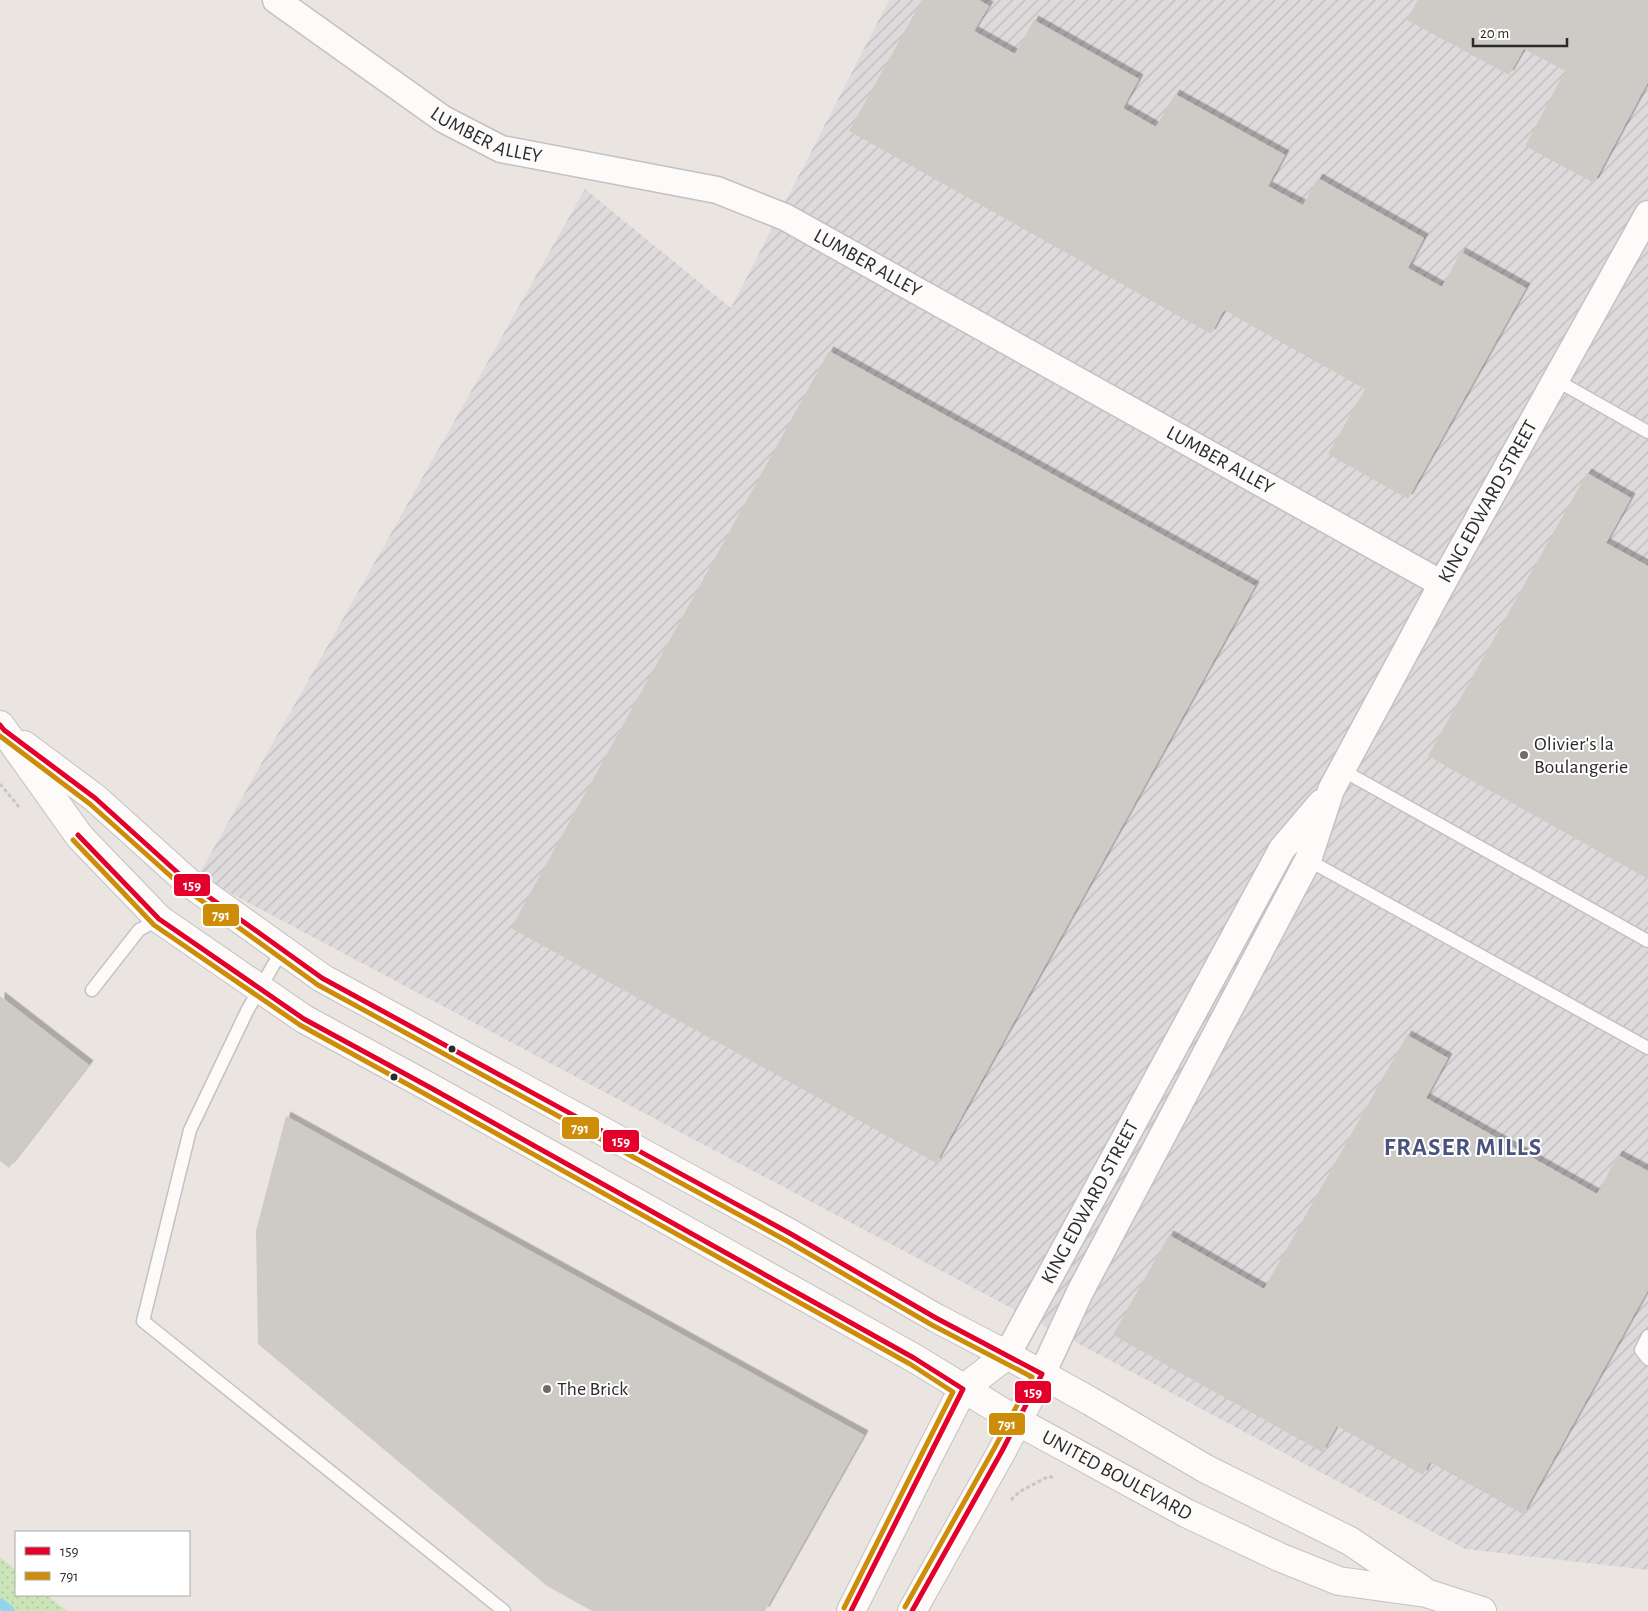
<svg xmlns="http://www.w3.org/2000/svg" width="1648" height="1611" viewBox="0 0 1648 1611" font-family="'Alegreya Sans',sans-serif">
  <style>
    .industrial { fill: url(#industrial-furrows) }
    .grass { fill: url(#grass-dots) }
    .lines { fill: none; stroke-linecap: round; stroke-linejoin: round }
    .stream { stroke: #93d4ec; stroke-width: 10 }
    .building { fill: #cecbc7; filter: url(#shadow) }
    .lane-casing { stroke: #c3c1c1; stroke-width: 15 }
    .street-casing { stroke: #c3c1c1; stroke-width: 29 }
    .secondary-casing { stroke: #c3c1c1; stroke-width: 30 }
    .path { stroke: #c8c7c7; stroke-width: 3; stroke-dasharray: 4 2.5; stroke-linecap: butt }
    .lane { stroke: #fcfbfa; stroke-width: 12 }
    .street { stroke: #fcfbfa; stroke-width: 26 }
    .secondary { stroke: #fcfbfa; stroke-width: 28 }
    .bus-1-casing { stroke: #fff; stroke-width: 9 }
    .bus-2-casing { stroke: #fff; stroke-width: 9 }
    .bus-1 { stroke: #e4002b; stroke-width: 5 }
    .bus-2 { stroke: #ce8d09; stroke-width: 5 }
    .poi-dot { fill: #6e6c6a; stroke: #fff; stroke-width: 2 }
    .bus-dot { fill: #2b2b2b; stroke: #fff; stroke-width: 2 }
    .labels { text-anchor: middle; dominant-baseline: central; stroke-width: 4; stroke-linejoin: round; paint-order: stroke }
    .street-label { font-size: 20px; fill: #2b2b2b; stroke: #fff }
    .poi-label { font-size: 20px; fill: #2b2b2b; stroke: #fff; text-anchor: start }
    .district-label { font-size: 25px; font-weight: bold; letter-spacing: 1px; fill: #4a537d; stroke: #fff }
    .line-badge { stroke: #fff; stroke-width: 2 }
    .badge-label { font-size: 14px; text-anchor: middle; font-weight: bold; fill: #fff }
  </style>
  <defs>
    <pattern id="industrial-furrows" width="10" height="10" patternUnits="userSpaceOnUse" patternTransform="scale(1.25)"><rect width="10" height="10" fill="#dddadc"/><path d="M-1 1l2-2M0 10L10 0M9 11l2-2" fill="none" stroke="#bebbbd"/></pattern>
    <pattern id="grass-dots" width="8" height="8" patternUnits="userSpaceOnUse" patternTransform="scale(1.25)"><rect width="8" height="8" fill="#cbe5b8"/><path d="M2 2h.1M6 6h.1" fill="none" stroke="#aec59e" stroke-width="1.8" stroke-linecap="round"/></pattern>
    <filter id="shadow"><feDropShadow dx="4.5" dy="-4.5" stdDeviation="0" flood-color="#0004"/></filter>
  </defs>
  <rect width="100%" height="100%" fill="#eae5e0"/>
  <path class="industrial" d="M889,0H1648V1570L1465,1549L198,876L585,189L731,308Z"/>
  <path class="grass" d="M0,1557L16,1570V1595H47L67,1611H0Z"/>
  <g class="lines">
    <path class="stream" d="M0,1603L10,1611"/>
  </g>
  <path class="building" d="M922,0H979L989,6L974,31L1015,54L1034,20L1139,79L1123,108L1156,127L1175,94L1285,155L1268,186L1303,205L1318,178L1424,238L1408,268L1442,287L1461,252L1526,288L1408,499L1328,454L1365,389L1224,310L1211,334L849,131Z
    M1418,0H1648V82L1594,183L1525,146L1565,71L1524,49L1509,75L1407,20Z
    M829,351L1255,586L936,1163L511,928Z
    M1587,473L1631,498L1606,543L1648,566V879L1428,756Z
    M0,996L89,1065L9,1168L0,1161Z
    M1407,1035L1448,1058L1426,1098L1597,1194L1618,1155L1648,1171V1290L1523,1514L1430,1462L1423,1475L1337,1426L1322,1452L1113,1335L1169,1235L1264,1289Z
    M286,1116L864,1435L765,1611H592L547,1586L258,1344L256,1231Z"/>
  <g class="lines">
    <defs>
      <path id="lane" d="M1556,380L1648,432
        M1342,770L1648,941
        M1308,860L1648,1048
        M282,950L247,1011L190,1130L143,1321L504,1611
        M92,990L139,930L159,919
        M1648,1336L1641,1350L1648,1359"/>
      <g id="street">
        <path id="s1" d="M276,0L443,119L501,149L717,190L785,217L1442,584"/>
        <path id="s2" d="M1007,1355L1282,849L1321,803"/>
        <path id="s3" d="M1042,1374L1080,1292L1308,860L1331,790L1442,584L1648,214"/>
      </g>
      <g id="secondary">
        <path id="s4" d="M0,725L80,837L159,919L304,1019L431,1088L914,1358L1017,1421L1186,1513L1279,1557L1339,1581L1426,1593L1482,1611"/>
        <path d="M24,745L95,798L188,882L322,978L791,1234L936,1318L1007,1355L1090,1401L1206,1469L1350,1541L1421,1589"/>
        <path d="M851,1611L927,1459L963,1389L1007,1355"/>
        <path d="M912,1611L1002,1451L1042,1374"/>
      </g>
    </defs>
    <use href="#lane" class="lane-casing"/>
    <use href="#street" class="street-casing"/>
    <use href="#secondary" class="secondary-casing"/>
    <path class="path" d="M0,784L19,807
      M1011,1500L1019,1492L1049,1476L1054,1478"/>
    <use href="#lane" class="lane"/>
    <use href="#street" class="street"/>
    <use href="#secondary" class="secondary"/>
    <defs>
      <path id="bus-1" d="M0,725L4,730L95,798L188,882L322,978L791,1234L936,1318L1042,1374L1002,1451L912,1611
        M78,835L159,919L304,1019L431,1088L914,1358L963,1389L851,1611"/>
      <path id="bus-2" d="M0,736L90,804L184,888L318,985L787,1241L932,1325L1032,1377L995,1447L905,1607
        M73,840L154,925L300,1025L427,1095L910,1364L953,1392L844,1608"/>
    </defs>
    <use href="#bus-1" class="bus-1-casing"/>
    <use href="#bus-2" class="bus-2-casing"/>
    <use href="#bus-1" class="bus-1"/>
    <use href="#bus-2" class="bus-2"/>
  </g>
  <g class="poi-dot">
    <circle cx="1524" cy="755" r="5"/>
    <circle cx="547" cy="1389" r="5"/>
  </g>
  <g class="bus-dot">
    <circle cx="452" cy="1049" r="4.5"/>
    <circle cx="394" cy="1077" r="4.5"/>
  </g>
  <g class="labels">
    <g class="street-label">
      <text stroke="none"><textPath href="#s1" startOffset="252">LUMBER ALLEY</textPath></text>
      <text stroke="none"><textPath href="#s1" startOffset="658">LUMBER ALLEY</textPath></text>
      <text stroke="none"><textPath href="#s1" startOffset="1062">LUMBER ALLEY</textPath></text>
      <text stroke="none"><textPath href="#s3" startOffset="981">KING EDWARD STREET</textPath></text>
      <text stroke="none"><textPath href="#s2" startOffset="174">KING EDWARD STREET</textPath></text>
      <text stroke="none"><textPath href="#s4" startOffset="1360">UNITED BOULEVARD</textPath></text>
    </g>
    <g class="poi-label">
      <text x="1534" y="744">Olivier's la<tspan x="1534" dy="23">Boulangerie</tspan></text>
      <text x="557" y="1389">The Brick</text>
    </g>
    <g class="district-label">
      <text x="1463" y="1147">FRASER MILLS</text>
    </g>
  </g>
  <g class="line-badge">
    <rect x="173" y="873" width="38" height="24" rx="5" fill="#e4002b"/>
    <rect x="202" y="903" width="38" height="24" rx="5" fill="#ce8d09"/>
    <rect x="561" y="1116" width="39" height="24" rx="5" fill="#ce8d09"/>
    <rect x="602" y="1129" width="38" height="24" rx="5" fill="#e4002b"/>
    <rect x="1014" y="1380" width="38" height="24" rx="5" fill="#e4002b"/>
    <rect x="988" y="1412" width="38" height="24" rx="5" fill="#ce8d09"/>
  </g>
  <g class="badge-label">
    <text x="192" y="890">159</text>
    <text x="221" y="920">791</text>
    <text x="580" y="1133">791</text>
    <text x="621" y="1146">159</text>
    <text x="1033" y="1397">159</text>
    <text x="1007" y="1429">791</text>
  </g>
  <rect x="15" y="1531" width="175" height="65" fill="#ffffff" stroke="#aaaaaa"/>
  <rect x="25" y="1547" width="25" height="8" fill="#e4002b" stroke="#aaaaaa"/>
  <text x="60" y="1556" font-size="15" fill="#2b2b2b">159</text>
  <rect x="25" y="1572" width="25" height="8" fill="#ce8d09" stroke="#aaaaaa"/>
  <text x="60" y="1581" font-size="15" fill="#2b2b2b">791</text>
  <path d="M1473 38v8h94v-8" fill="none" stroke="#2b2b2b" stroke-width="2.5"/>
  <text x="1480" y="38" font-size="15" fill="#2b2b2b" stroke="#ffffff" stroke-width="4" paint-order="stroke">20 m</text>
</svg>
